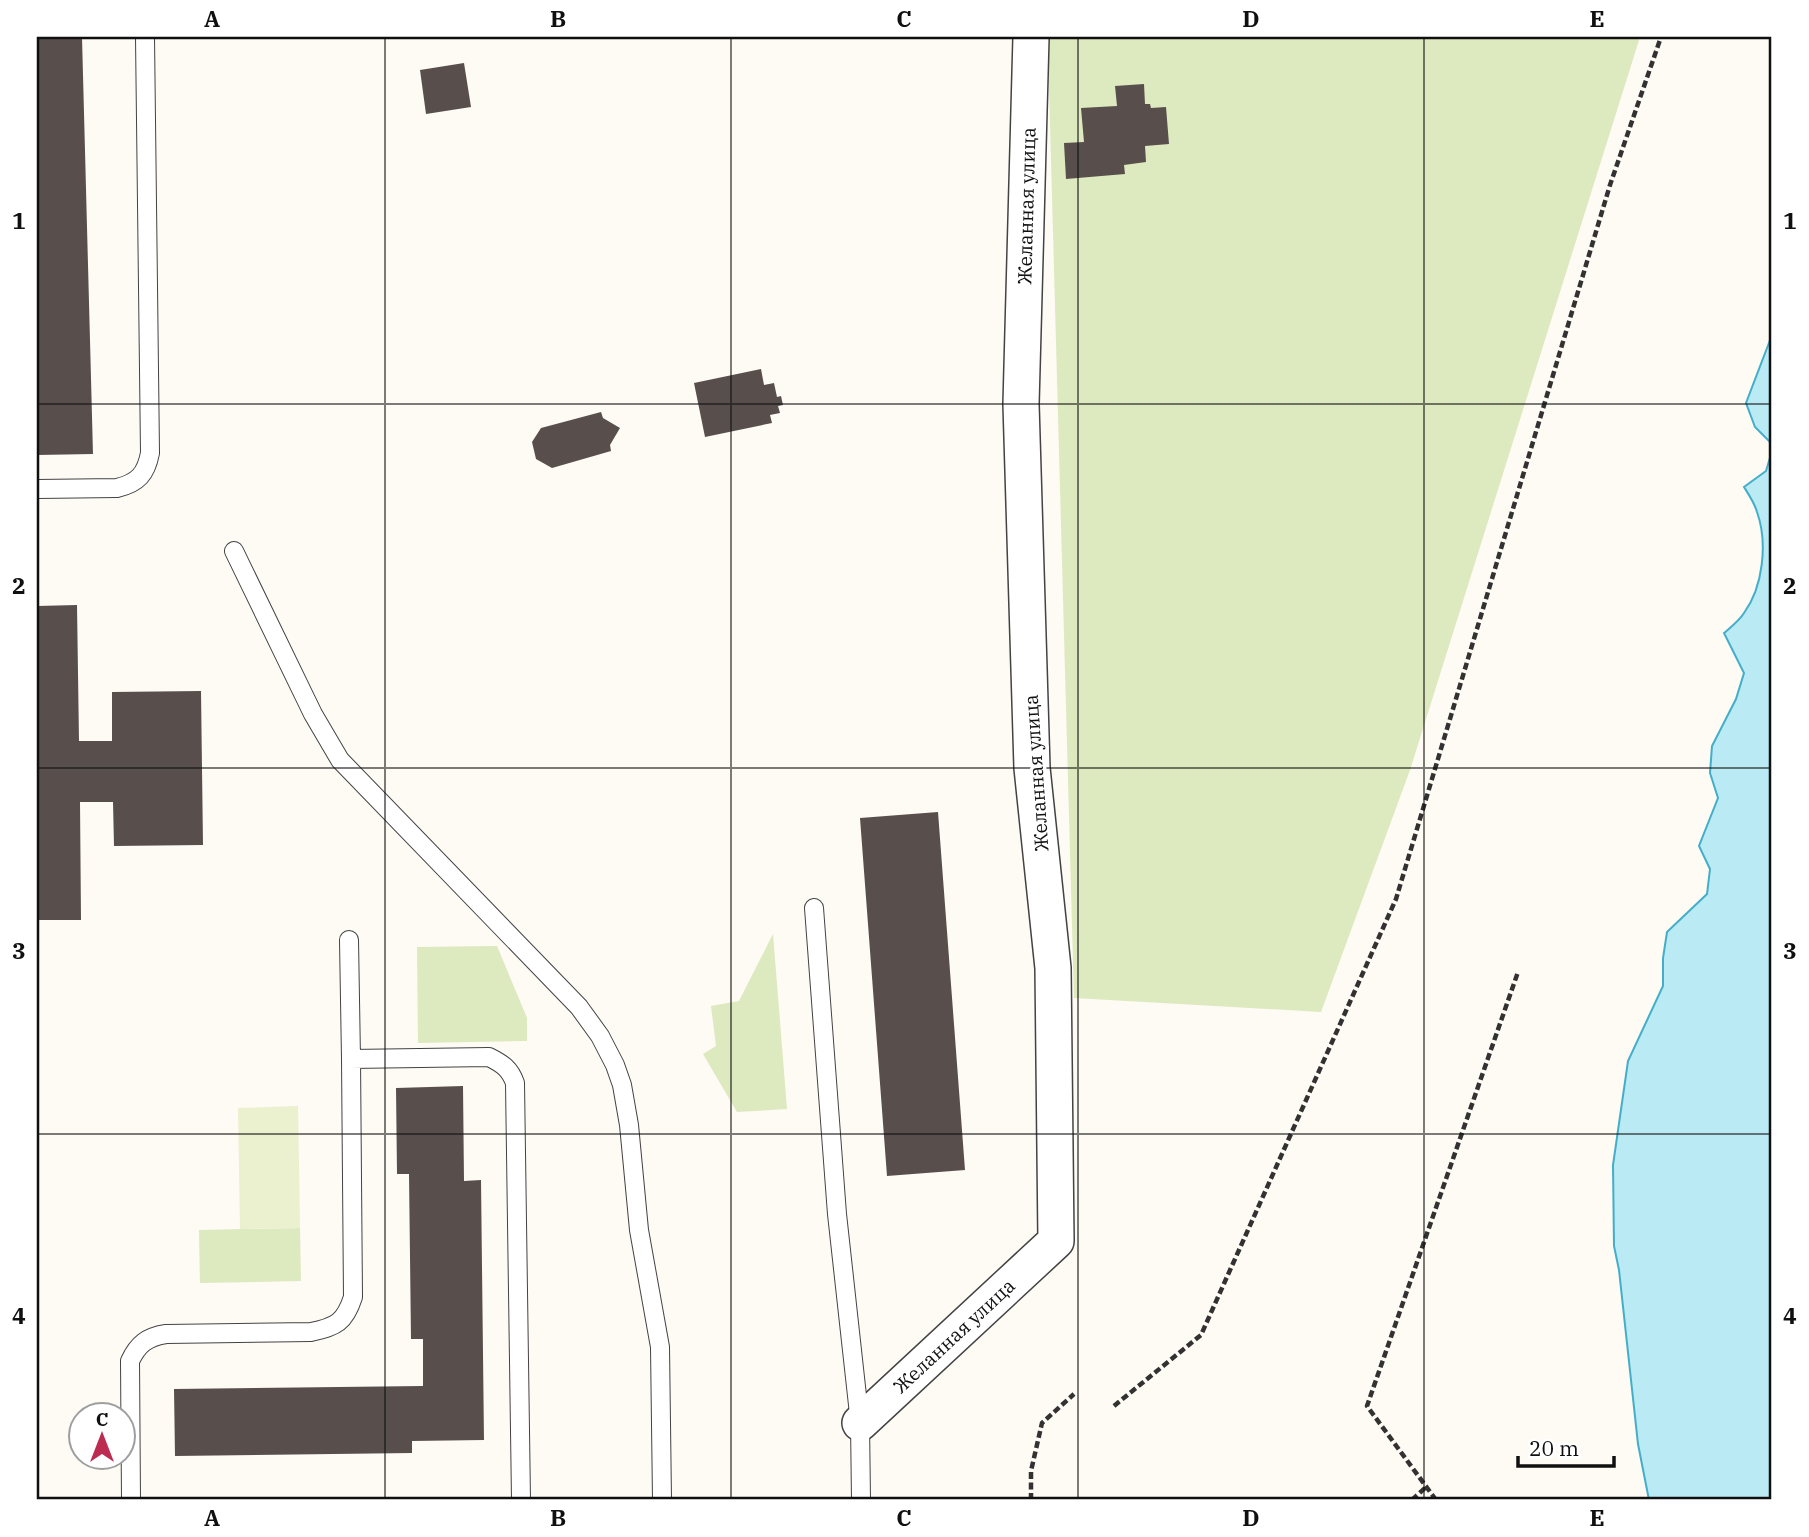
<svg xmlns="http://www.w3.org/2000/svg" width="1809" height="1537" viewBox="0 0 1809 1537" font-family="'IBM Plex Serif',serif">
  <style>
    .green { fill: #dde9be }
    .pitch { fill: #ebf0cf }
    .water { fill: #baeaf4; stroke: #44aec9; stroke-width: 2 }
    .building { fill: #584f4d }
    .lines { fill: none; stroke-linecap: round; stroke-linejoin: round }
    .lane-casing { stroke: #434343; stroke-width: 20 }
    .street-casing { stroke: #434343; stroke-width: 38 }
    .path { stroke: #323232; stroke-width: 4.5; stroke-dasharray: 7 3.5; stroke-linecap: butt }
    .lane { stroke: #fff; stroke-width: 18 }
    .street { stroke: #fff; stroke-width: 35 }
    .grid { fill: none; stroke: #101010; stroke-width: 2; stroke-opacity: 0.55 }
    .labels { text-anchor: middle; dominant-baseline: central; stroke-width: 7; stroke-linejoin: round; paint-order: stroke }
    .street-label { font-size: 19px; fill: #101010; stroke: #fff }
    .neatline { fill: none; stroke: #101010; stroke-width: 2.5 }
    .grid-label { font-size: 23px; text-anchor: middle; font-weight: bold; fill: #101010 }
  </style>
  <rect width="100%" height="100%" fill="#fefaf4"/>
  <path class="green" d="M1045,37H1640L1410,770L1321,1012L1074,998L1048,50Z
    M773,934L787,1109L737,1112L703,1054L716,1046L711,1006L739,1001Z
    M497,946L527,1018V1041L418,1043L417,947Z
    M300,1228L301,1281L200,1283L199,1230Z"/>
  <path class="pitch" d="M298,1106L300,1228L240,1229L238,1108Z"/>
  <path class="water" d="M1772,335V444L1755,427L1746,403Z
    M1772,451V1500H1649L1638,1444L1619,1270L1614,1246L1613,1165L1628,1061L1663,986V958L1667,932L1707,894L1710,869L1699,846L1718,798L1710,773L1712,746L1736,699L1744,673L1724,633C1731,627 1739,621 1744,613C1763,587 1768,543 1757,512C1755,504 1749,495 1744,487L1766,471Z"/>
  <path class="building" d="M37,37H82L93,454L37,455Z
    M464,63L471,107L426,114L420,70Z
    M1144,84L1145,104H1150L1151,108L1166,107L1169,144L1145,146L1146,162L1124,165L1125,174L1066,179L1064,143L1084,142L1081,108L1117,106L1115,86Z
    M761,369L764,385L774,383L777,397L781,396L783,405L778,406L780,413L770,415L772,423L705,437L694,383Z
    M601,412L603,418L620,428L610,445L611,451L552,468L536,459L532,442L541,428Z
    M77,605L79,741H112V692L201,691L203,845L114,846L113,802H80L81,920H37V606Z
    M938,812L965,1170L887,1176L860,818Z
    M463,1086L464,1181L481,1180L484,1440L412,1441V1453L175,1456L174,1389L423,1386V1339H411L409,1174H397L396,1088Z"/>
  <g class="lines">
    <defs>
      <path id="lane" d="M37,489L117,488C138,483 146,474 150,453L145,37
        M234,551L313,714L340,760L579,1007L600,1036L615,1065L622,1085L629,1125L639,1230L660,1347L662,1500
        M814,908L837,1214L860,1423L861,1500
        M349,940L351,1059
        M131,1500L130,1361C138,1344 147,1337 166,1334L311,1332C336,1327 345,1322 353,1297L351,1059L489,1057C503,1064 510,1069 515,1083L521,1500"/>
      <g id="street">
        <path id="s1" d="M860,1423L1056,1241L1053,968L1032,768L1021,404L1031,37"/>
      </g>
    </defs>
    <use href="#lane" class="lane-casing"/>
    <use href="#street" class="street-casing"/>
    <path class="path" d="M1114,1406L1201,1335L1396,899L1610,185L1661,37
      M1031,1500V1471L1042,1423L1074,1394
      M1412,1500L1426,1487
      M1436,1500L1367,1406L1518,972"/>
    <use href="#lane" class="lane"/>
    <use href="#street" class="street"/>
  </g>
  <path class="grid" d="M385,37V1500M731,37V1500M1078,37V1500M1424,37V1500M37,404H1772M37,768H1772M37,1134H1772"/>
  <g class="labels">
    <g class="street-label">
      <text stroke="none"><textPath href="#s1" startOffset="1304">Желанная улица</textPath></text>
      <text transform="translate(1036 773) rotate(-94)">Желанная улица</text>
      <text stroke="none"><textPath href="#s1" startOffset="128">Желанная улица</textPath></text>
    </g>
  </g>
  <rect width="1809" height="1537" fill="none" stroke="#ffffff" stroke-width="77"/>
  <g transform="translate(102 1436)"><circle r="33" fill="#ffffff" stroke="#9f9f9f" stroke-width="2"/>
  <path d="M0-5L12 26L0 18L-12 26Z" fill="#bc2c50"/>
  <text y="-10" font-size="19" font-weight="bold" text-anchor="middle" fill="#101010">С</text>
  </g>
  <path d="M1518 1456v10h96v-10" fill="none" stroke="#101010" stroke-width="3.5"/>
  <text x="1529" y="1456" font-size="21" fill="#101010" stroke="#ffffff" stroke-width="5" paint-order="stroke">20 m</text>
  <rect x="38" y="38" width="1732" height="1460" class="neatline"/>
  <g class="grid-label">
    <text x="212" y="27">A</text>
    <text x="558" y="27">B</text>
    <text x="904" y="27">C</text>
    <text x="1251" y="27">D</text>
    <text x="1597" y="27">E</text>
    <text x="19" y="229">1</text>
    <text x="1790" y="229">1</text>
    <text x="19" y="594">2</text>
    <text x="1790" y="594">2</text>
    <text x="19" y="959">3</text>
    <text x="1790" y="959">3</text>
    <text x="19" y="1324">4</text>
    <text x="1790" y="1324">4</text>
    <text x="212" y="1526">A</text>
    <text x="558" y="1526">B</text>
    <text x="904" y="1526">C</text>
    <text x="1251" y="1526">D</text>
    <text x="1597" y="1526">E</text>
  </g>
</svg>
